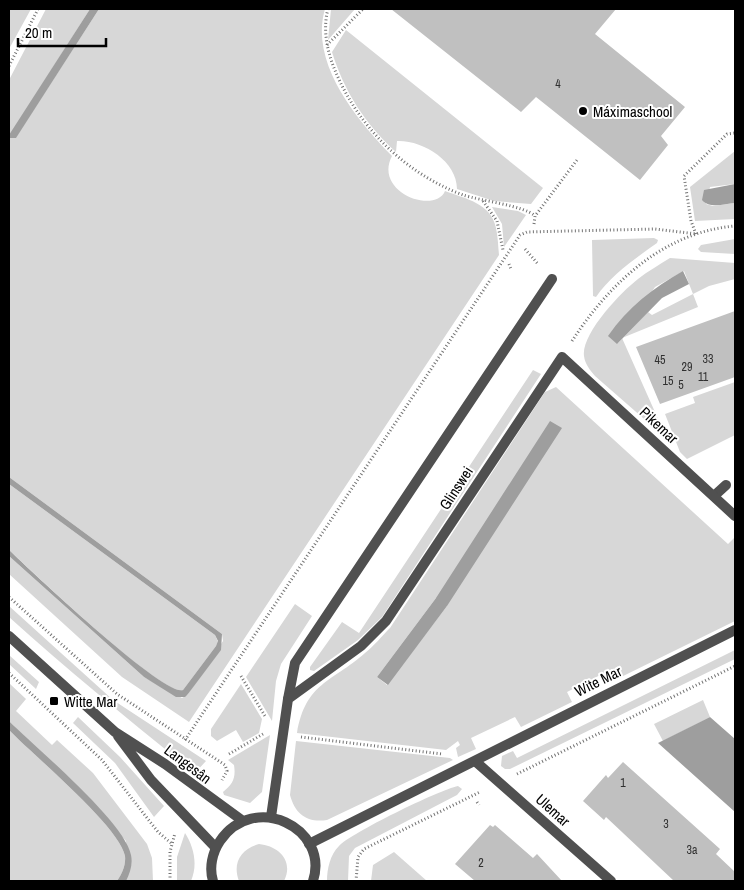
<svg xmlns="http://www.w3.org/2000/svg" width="744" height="890" viewBox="0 0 744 890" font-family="'Archivo Narrow',sans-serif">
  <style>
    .green { fill: #d7d7d7; fill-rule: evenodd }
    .water { fill: #9e9e9e }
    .building { fill: #c0c0c0 }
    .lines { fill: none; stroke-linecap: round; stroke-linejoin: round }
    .path { stroke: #727272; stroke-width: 3; stroke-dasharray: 1 2.5; stroke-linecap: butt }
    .service { stroke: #505050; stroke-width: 10 }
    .minor { stroke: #505050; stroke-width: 10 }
    .tertiary { stroke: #505050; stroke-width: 10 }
    .poi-dot { fill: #000; stroke: #fff; stroke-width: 2 }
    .labels { text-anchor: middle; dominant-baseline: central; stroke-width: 4; stroke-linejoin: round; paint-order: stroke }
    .number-label { font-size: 12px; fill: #303030 }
    .poi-label { font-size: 15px; fill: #000; stroke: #fff; text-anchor: start }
    .street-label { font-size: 15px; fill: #000; stroke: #fff }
  </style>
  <rect width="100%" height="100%" fill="#fff"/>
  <path class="green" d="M9,9H31L9,49Z
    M46,9H90L10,135V138L16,137L99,9H325C309,63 357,120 392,156C373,192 435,215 445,191C466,199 491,203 496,228C498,237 498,246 499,255L189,722L122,677L9,574V556L144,677L182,698L188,694L223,641L222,634L9,477V80Z
    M331,9H355L328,40Z
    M346,30L543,188L531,204L494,201L457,189C457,161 423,140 397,141L396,152C365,124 344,91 332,52Z
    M735,151V184L710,187L706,204L713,206L735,203V219L695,221L690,187Z
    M492,207L518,211L526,215L504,247L502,224Z
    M654,238L658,240L657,243C636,258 611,275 596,297L593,296L592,240Z
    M735,239V254L701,252L698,249L701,245Z
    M670,258L735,263V279L709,286L693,294L698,307L622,338L667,439L595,376C590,370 585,364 584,356C581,334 621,292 638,279C648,271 659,265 670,258ZM684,271L693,294L652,315L648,312L617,344L655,287Z
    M533,370L541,374L382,617L358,640L314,671L310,670V667L342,622L359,633Z
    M735,382V435L687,459L680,452L665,414L695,403L693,397Z
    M556,387L728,544L735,537V621L617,679L612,669L567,692L572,702L521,727L515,717L471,738L476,749L458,757L456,748L460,745L458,741L446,750L297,733C306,682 331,683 365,653C374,646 382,636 390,628L545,392ZM436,598L447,606L387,685L377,677Z
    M9,484L215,635L218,642L216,646L183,690C163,697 31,570 9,550Z
    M295,604L312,616L281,664L276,681L272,721L246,677Z
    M9,606L113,700L206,761L195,773C131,722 69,671 9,617Z
    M735,650V659L510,769H505L501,766L502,756L513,751L517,758Z
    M9,655L39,682L36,689L9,664Z
    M9,683L26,699L16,711L52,745L57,740L93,773L147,844L152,858L153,881H126V841L9,721Z
    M241,684L262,719L259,733L243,742L236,730L217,741L211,736V729Z
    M703,700L710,717L663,741L654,724Z
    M78,717L120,757L164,806L154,817L115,763L73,723Z
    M9,730C33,755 120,827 125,856C126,865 122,874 117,881H9Z
    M270,735L262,792L250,803L224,795L223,792C233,784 236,778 234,765L228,760Z
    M296,741L450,758L453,760L327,820C307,823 295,814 290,795Z
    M458,786L462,789L457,795L355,848L349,856L348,881H327C327,869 330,855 339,846C351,833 439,790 458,786Z
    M185,833C194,847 198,865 191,881H177V857Z
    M259,844C279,846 294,861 284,881H239C232,863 241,849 259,844Z
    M394,852L427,881H371L373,865Z"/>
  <path class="water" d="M90,9H99L16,138H10L9,135Z
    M735,184V203C724,204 710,209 702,200L704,190Z
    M683,271L689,284L662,298L617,344L608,336C628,307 653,288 683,271Z
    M550,421L562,428L447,606L388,685L377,677L436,598Z
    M9,477L222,634L221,650L188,694L185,697H176L144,677L9,556V550C30,570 164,697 183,690L216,646L218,641L215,635L9,484Z
    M710,717L735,739V812L658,743Z
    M9,721C36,748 125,822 131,855C133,864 130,873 126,881H117C122,874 126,865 125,856C120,827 33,755 9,730Z"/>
  <path class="building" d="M391,9H616L595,34L685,107L661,136L668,145L640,180L536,97L521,112Z
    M735,311V377L660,404L636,347Z
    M623,762L720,849L716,854L735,872V881H674L606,817L604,820L583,801L606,775L608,778Z
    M490,825L493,827L495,825L533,858L537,854L562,881H475L455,864Z"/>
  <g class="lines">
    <path class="path" d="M328,9C322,31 328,55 337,75C361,130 407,174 463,195C482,201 525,206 535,216
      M327,45L363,9
      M9,66L38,9
      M483,201L497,221L503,250
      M534,224L535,216L577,160
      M696,234L691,221L684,176L727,134L735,133
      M525,249L538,264
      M509,264L511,269
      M572,341C609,284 663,232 735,226
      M9,597L117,694L225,765L227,771L222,780
      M9,673L102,760L158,832L171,843
      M241,676L265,716
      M301,737L442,754
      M185,740L520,235L527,232L655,229L697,234
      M229,754L263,734
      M517,774L735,666
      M477,802L479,805
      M170,881V852L175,833
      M356,881L358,857L364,849L480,792"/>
    <path class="service" d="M714,496L726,485
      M288,699L295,663L552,279"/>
    <path class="minor" d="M475,761L611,881
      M271,817L288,699L361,646L386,621L562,357L735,516
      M309,844L735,630"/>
    <path class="tertiary" d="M9,636L115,732L165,764L243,821
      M118,736L151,780L216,848
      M213,881C209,868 212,853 220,841C254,791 330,828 313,881"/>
  </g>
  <g class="poi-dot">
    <circle cx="583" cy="111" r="5"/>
    <rect x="49" y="696" width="10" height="10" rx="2.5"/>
  </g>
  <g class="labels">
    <g class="number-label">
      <text x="558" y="84">4</text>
      <text x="708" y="359">33</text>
      <text x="660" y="360">45</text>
      <text x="687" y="367">29</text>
      <text x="703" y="377">11</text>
      <text x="668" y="381">15</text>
      <text x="681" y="385">5</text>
      <text x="623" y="783">1</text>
      <text x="666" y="824">3</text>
      <text x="692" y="850">3a</text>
      <text x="481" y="863">2</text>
    </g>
    <g class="poi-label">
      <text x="593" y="111">Máximaschool</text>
      <text x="64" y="701">Witte Mar</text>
    </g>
    <g class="street-label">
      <text transform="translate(659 425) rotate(43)">Pikemar</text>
      <text transform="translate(456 488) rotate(-57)">Glinswei</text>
      <text transform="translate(598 681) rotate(-26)">Wite Mar</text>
      <text transform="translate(188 764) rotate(37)">Langesân</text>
      <text transform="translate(553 810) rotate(42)">Ulemar</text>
    </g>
  </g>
  <rect width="744" height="890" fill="none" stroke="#000000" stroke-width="20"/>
  <path d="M18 38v8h88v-8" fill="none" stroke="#000000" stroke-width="2.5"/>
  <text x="25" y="38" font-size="15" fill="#000000" stroke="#ffffff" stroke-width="4" paint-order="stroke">20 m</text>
</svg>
